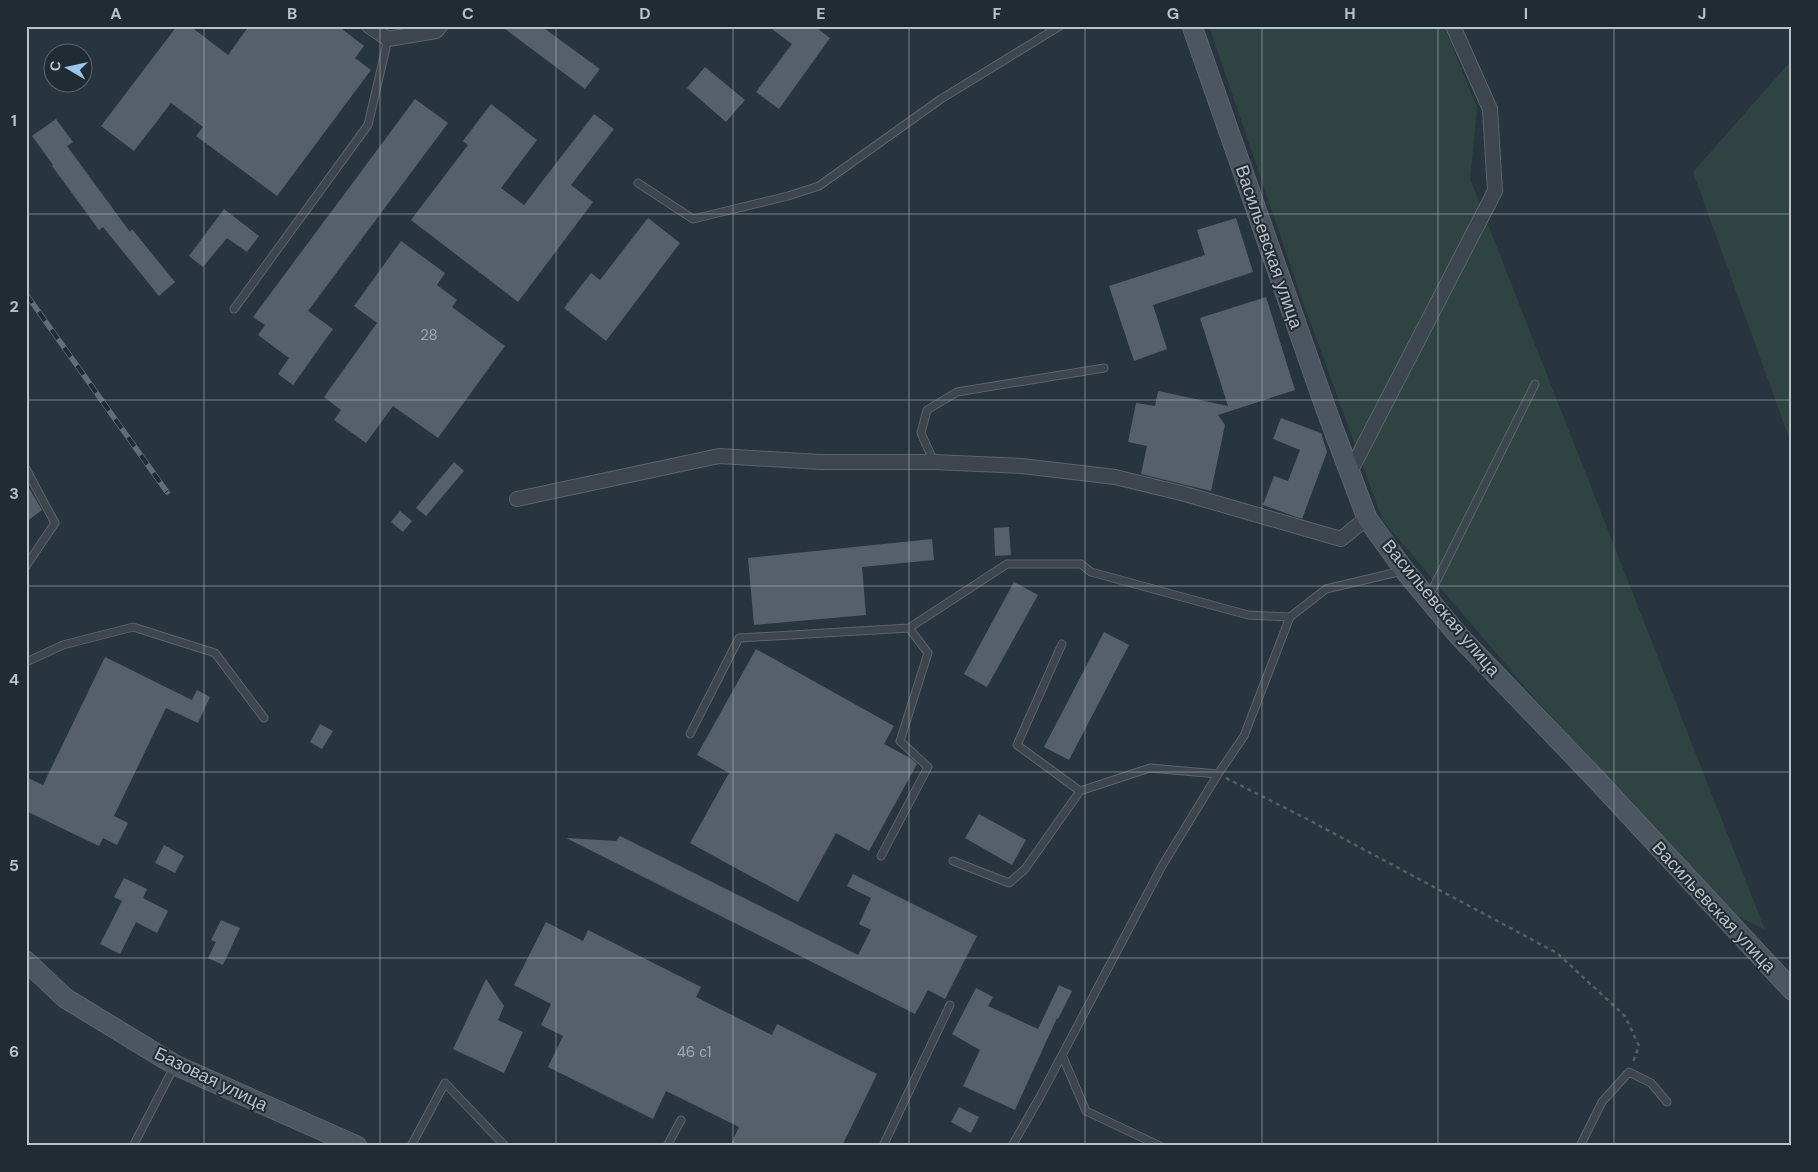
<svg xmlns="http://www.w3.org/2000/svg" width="1818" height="1172" viewBox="0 0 1818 1172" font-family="'DM Sans',sans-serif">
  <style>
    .green { fill: #2f4442 }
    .building { fill: #55606b }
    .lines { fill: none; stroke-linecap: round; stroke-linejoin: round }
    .lane-casing { stroke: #5b646c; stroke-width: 9 }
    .street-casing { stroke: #5b646c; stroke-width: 16 }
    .secondary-casing { stroke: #5b646c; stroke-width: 21 }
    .path { stroke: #506262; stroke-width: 2.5; stroke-dasharray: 4 4; stroke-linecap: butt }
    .lane { stroke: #3d464e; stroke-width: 7 }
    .street { stroke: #3d464e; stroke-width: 14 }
    .secondary { stroke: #4b5660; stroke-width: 19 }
    .rail-casing { stroke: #636e77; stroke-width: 5.5 }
    .rail { stroke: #212b33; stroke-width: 4; stroke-dasharray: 11; stroke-linecap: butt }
    .grid { fill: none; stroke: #b9c1c9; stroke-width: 1; stroke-opacity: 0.55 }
    .labels { text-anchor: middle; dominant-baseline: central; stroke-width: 4; stroke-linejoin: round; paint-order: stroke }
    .number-label { font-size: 15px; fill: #a0a9b2 }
    .street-label { font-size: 18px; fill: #b9c1c9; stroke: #212b33 }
    .neatline { fill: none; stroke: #b9c1c9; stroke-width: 2 }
    .grid-label { font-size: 16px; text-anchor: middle; font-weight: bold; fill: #b9c1c9 }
  </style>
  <rect width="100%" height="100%" fill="#29353e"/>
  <path class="green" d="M1209,26H1444L1477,108L1470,179L1765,930L1736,915L1538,702L1383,521L1303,302Z
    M1792,60V446L1693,172Z"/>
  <path class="building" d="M177,26H190L228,55L249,26H338L364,46L355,58L371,70L277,196L196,136L203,127L171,103L134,151L101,126Z
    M501,26H541L600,69L585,89Z
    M768,26H814L830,38L779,109L756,92L792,44Z
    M705,67L745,100L726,122L687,88Z
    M415,99L448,123L308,311L333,329L293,385L278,374L289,358L258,335L265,325L253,317Z
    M491,104L537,140L501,188L524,205L594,114L614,129L571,185L593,202L518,302L411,220L468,145L463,141Z
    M56,119L73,142L67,146L130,232L132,229L175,282L159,296L103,227L99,230L52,166L53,165L32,136Z
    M224,209L259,236L247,252L227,238L203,267L189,256Z
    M648,218L680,243L606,341L564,308L591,273L600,280Z
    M1236,218L1253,272L1153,305L1167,349L1134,361L1109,286L1205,255L1197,230Z
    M401,241L445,273L437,285L457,300L452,307L505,346L438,438L393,406L366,443L334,420L341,410L324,397L377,323L354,306Z
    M1266,297L1295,390L1218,415L1225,425L1211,491L1141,474L1147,446L1128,442L1136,403L1155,406L1158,391L1228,406L1200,318Z
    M1281,418L1321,433L1327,452L1302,519L1263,505L1274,476L1288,481L1300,450L1273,439Z
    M454,462L464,471L426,516L416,508Z
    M26,483L42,510L26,522Z
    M400,511L412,521L403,532L391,522Z
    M1009,527L1011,555L995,556L994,528Z
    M932,539L934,560L862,567L866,615L754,625L748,558Z
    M1014,582L1038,595L987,687L964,674Z
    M1104,632L1129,645L1069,760L1044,747Z
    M756,649L894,726L884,744L912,759L917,764L869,851L836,833L798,902L690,843L729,773L697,755Z
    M105,657L192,700L197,690L210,697L198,723L166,708L114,816L128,823L117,845L103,838L99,846L26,811V777L43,785Z
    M320,724L333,731L322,749L310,742Z
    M979,814L1026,840L1012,865L965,838Z
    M620,836L858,955L871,930L859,924L871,898L847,886L853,874L977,936L945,999L928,990L915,1014L566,838L616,841Z
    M164,845L184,856L175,873L155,863Z
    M124,878L147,889L143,898L168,911L157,933L136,922L120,954L100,944L122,901L114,897Z
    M221,920L240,928L223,965L208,958L216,942L211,940Z
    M546,922L583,941L588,930L701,987L696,997L772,1035L777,1024L877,1074L842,1146H730L739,1127L666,1091L653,1119L548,1067L563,1036L541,1025L551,1004L514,985Z
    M486,979L504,1006L498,1020L523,1032L504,1073L453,1049Z
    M1059,985L1072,991L1058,1019L1057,1018L1015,1110L963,1086L980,1050L952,1034L976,988L993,997L988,1006L1038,1029Z
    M959,1107L979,1117L971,1133L951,1122Z"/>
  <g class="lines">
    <defs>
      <path id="lane" d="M638,183L693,219L788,196L819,186L941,99L1060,26
        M234,309L368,125L388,39
        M934,462L921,433L927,410L957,392L1104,368
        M26,469L55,523L26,566
        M1429,596L1535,384
        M1062,644L1017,745L1080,791L1150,768L1218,774
        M26,662L63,645L133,627L215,653L264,718
        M690,734L739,638L909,628L1007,564H1081L1091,572L1248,615L1290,617L1326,589L1402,571
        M881,856L928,767L900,741L928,653L909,628
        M953,861L1009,883L1025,869L1080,791
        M1062,1055L1086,1111L1160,1146
        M133,1146L175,1065
        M411,1146L445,1083L505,1146
        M667,1146L681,1120
        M883,1146L950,1005
        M1012,1146L1041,1095L1162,866L1218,774L1244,736L1290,617
        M1580,1146L1602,1102L1629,1072L1651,1083L1667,1102"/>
      <path id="street" d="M369,26L388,39L436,31L440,26
        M1350,472L1495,191L1490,109L1453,26
        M517,499L719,456L821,462H934L1022,466L1115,477L1185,494L1341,539L1367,518"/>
      <path id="secondary" d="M1192,26L1327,412L1367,518L1405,571L1459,636L1595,778L1792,990
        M26,961L65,998L175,1065L357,1146"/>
    </defs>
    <use href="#lane" class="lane-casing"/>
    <use href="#street" class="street-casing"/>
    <use href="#secondary" class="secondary-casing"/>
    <path class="path" d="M1226,778L1305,818L1557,953L1625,1016L1639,1046L1633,1062"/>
    <use href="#lane" class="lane"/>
    <use href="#street" class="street"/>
    <use href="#secondary" class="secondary"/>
    <defs>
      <path id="rail" d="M26,294L167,492"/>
    </defs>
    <use href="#rail" class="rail-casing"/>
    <use href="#rail" class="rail"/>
  </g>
  <path class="grid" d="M204,26V1146M380,26V1146M556,26V1146M733,26V1146M909,26V1146M1085,26V1146M1262,26V1146M1438,26V1146M1614,26V1146M26,214H1792M26,400H1792M26,586H1792M26,772H1792M26,958H1792"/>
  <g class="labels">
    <g class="number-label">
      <text x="429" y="335">28</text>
      <text x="694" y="1052">46 с1</text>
    </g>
    <g class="street-label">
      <text transform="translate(1269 247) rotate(71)">Васильевская улица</text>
      <text transform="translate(1441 608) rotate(50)">Васильевская улица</text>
      <text transform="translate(1714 907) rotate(47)">Васильевская улица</text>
      <text transform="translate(211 1079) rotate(26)">Базовая улица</text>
    </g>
  </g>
  <rect width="1818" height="1172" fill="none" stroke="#212b33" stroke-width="55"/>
  <g transform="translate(68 68) rotate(279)"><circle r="24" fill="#212b33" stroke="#5e676f"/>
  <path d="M0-4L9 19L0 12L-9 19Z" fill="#9bc5ec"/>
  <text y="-8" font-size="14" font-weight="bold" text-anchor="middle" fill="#b9c1c9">С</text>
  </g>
  <rect x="28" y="28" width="1762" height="1116" class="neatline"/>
  <g class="grid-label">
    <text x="116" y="19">A</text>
    <text x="292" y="19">B</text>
    <text x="468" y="19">C</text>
    <text x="645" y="19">D</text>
    <text x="821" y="19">E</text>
    <text x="997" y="19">F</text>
    <text x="1173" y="19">G</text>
    <text x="1350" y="19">H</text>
    <text x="1526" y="19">I</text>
    <text x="1702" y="19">J</text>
    <text x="14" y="126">1</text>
    <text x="14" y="312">2</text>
    <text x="14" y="499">3</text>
    <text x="14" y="685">4</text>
    <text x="14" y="871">5</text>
    <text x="14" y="1057">6</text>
  </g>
</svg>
